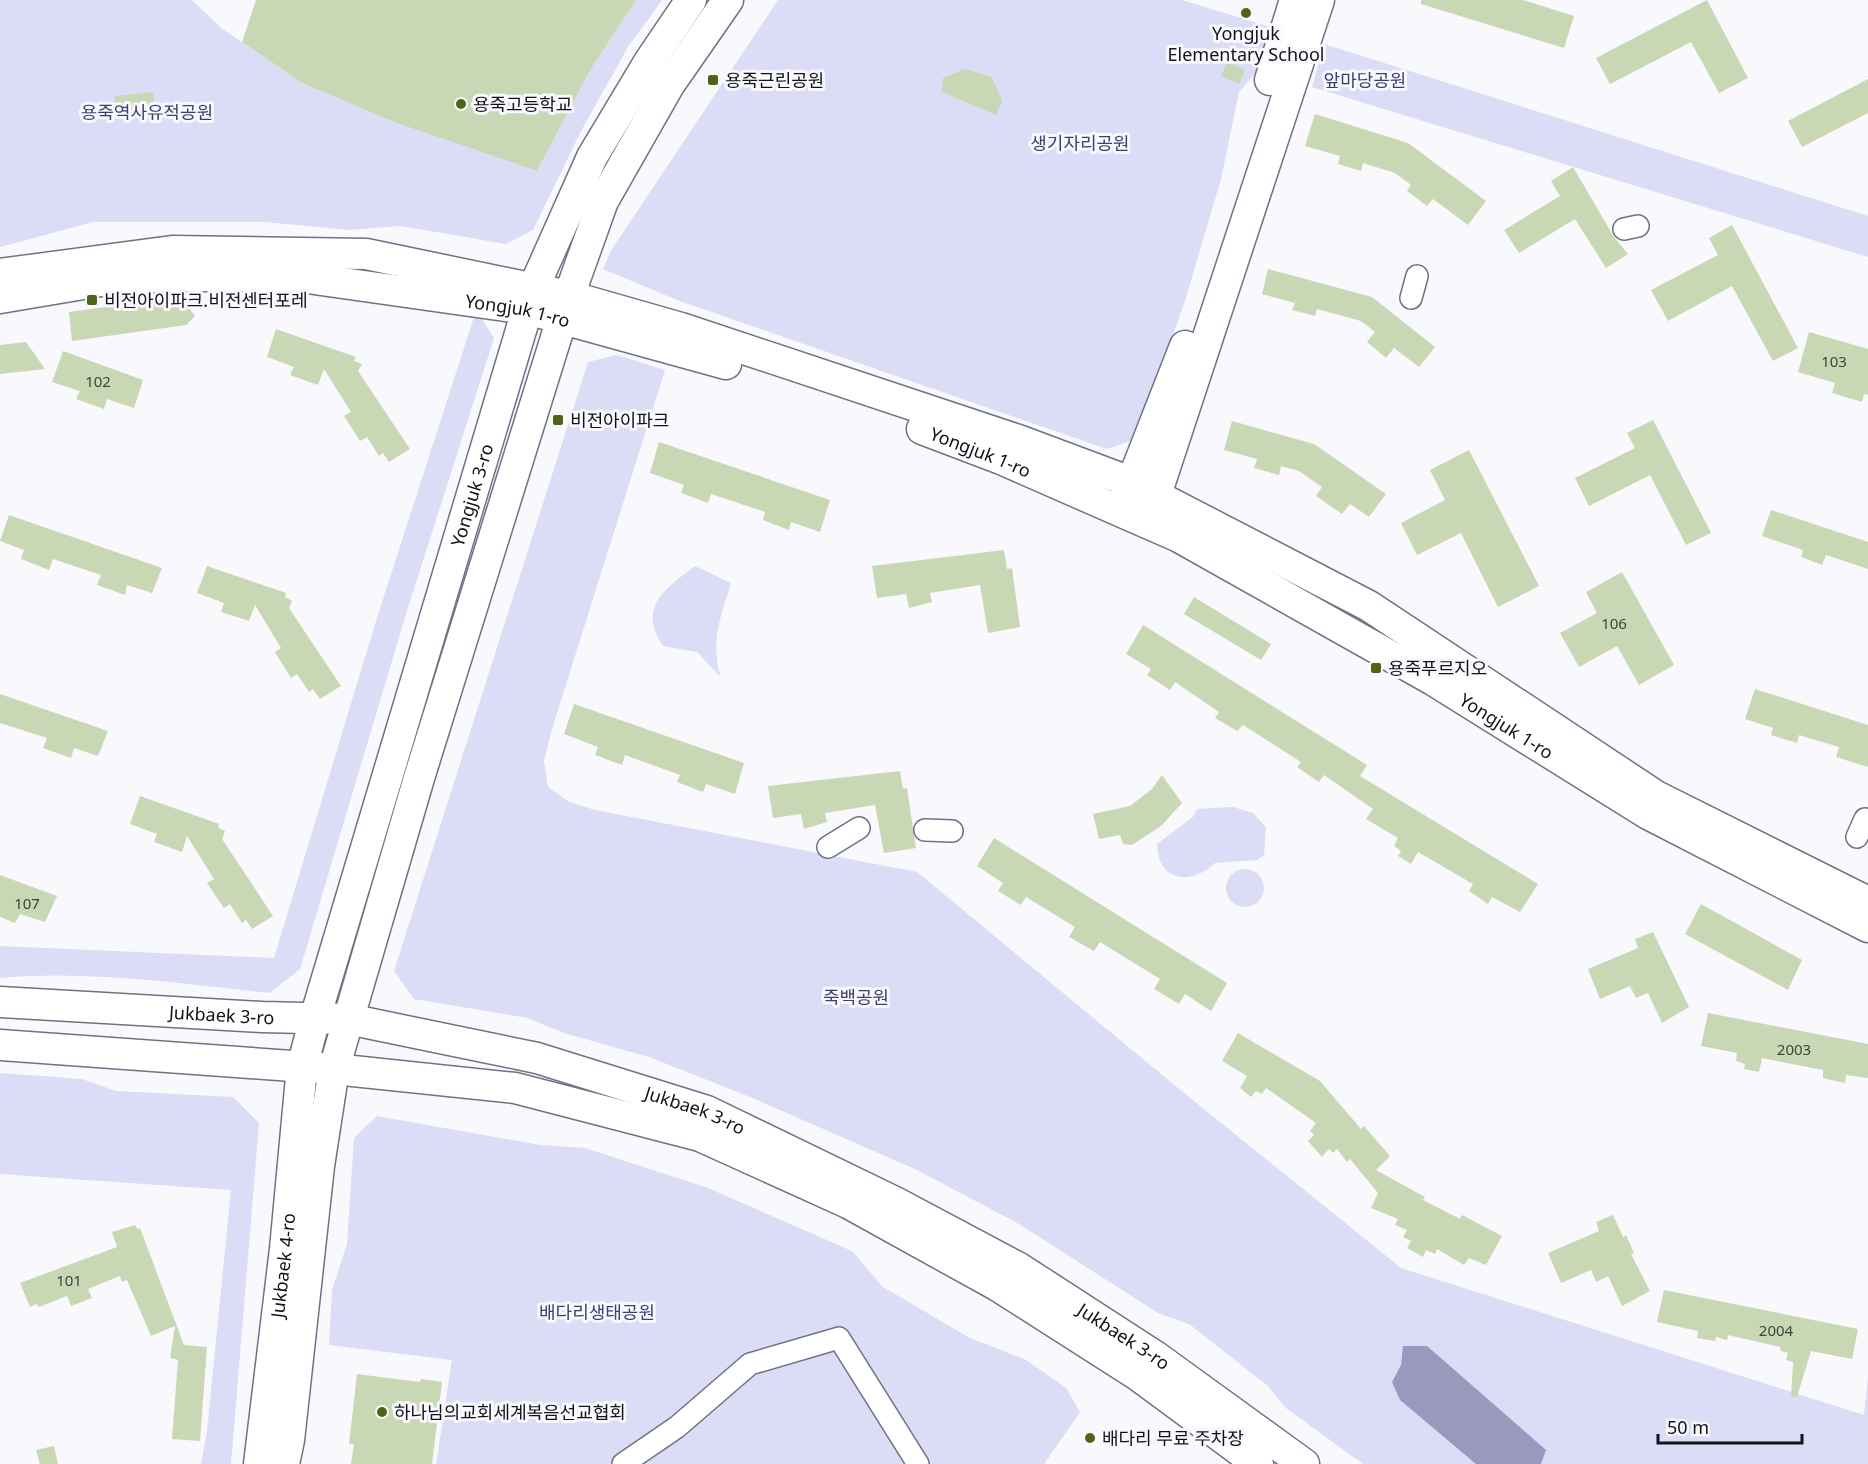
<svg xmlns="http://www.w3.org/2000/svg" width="1868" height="1464" viewBox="0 0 1868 1464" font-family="'Noto Sans','Noto Sans KR',sans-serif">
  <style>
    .green { fill: #dbdcf5 }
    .water { fill: #9899bc }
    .building { fill: #c9d8b4 }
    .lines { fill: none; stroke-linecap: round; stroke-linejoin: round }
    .street-casing { stroke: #717185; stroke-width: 24 }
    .secondary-casing { stroke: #717185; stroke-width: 33 }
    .street { stroke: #fff; stroke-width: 21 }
    .secondary { stroke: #fff; stroke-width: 30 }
    .poi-dot { fill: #4d6616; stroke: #f8f8fd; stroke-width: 2 }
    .labels { text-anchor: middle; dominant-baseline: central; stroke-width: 6; stroke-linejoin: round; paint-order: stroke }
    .number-label { font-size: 15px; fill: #404440 }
    .poi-label { font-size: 18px; fill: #12121a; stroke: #f8f8fd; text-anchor: start }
    .park-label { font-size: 18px; fill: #403e6e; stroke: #f8f8fd }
    .street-label { font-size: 18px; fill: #12121a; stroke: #f8f8fd }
  </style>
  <rect width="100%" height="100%" fill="#f8f8fd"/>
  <path class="green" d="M0,0H192L221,28L302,83L399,124L537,171L589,72L636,0H662L628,47L581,131L533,230L506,244L401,226L349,230L265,222H93L0,247Z
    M778,0H1182L1270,27L1259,69L1239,92L1221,179L1185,301L1135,439L1107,449L677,300L603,269L612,249Z
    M1324,44L1868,216V257L1312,87Z
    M474,317L482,319L494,338L406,614L300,969L270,993C181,984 90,970 0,978V946L274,958L376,621Z
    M617,355L665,370L552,729L544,761L548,787L569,802L595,810L917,872L1184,1093L1401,1268L1864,1415L1868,1376V1464H1363L1286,1408L1268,1386L1189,1324L1158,1313L1019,1224L917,1170L750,1097L649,1057L564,1033L528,1018L414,999L394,971L588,362Z
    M695,566L731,583C720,620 711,637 720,676L697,652L663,646C637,607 665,589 695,566Z
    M1233,807L1253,813L1266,827L1264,855L1257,860L1215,863C1191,886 1158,882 1157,844L1193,817L1197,809Z
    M1226 888a19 19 0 1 1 38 0a19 19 0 1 1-38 0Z
    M0,1073L82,1079L116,1091L233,1097L259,1123L231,1464H201L207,1432L231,1190L0,1174Z
    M377,1116L540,1145L585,1148L708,1188L852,1251L883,1287L970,1338L1026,1360L1066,1388L1080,1412L1044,1464H436L452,1360L329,1345L332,1290L347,1244L354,1138Z"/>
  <path class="water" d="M1403,1346H1427L1546,1450L1541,1464H1476L1400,1400L1392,1382L1401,1365Z"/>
  <path class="building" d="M256,0H636L589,72L537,171L399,124L302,83L242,42Z
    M1421,0H1523L1574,16L1564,48L1421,4Z
    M1707,0L1748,78L1719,93L1691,42L1610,84L1596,58Z
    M1227,62L1245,70L1239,84L1221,76Z
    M965,69L992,77L1002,101L996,115L942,92L943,78Z
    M1868,79V113L1802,147L1788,121Z
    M153,92L155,112L117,115L115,96Z
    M1315,114L1408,143L1486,201L1468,225L1433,199L1427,206L1407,191L1411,185L1395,173L1363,163L1361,171L1338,164L1340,156L1305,146Z
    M1573,167L1614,237L1628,254L1606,268L1575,219L1519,253L1504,230L1560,196L1551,181Z
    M1732,225L1798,348L1773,361L1732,286L1668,321L1651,290L1718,255L1709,238Z
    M1268,269L1372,297L1435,347L1419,367L1394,348L1386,358L1367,342L1375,332L1361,321L1317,309L1315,316L1292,310L1295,303L1262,294Z
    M172,298L189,308L195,316L186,325L72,341L69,312Z
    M276,329L356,357L354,361L362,364L358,371L410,449L389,462L383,453L379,456L367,437L360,441L344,416L351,412L324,369L318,385L290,375L294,367L267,357Z
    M1809,332L1868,349V395L1864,394L1862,402L1832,393L1835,383L1798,372Z
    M26,342L45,369L0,374V345Z
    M63,351L143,380L134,408L107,399L104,409L76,399L80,391L52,382Z
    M1653,420L1711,533L1686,545L1650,475L1589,506L1575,478L1635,448L1627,433Z
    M1232,421L1314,444L1386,494L1369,517L1350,504L1342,514L1316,496L1322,487L1299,471L1281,466L1279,475L1254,468L1257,459L1224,450Z
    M659,442L830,500L820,532L791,522L789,530L763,520L765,512L711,494L708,503L681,493L684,485L650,473Z
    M1469,450L1539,586L1498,607L1461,533L1417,555L1401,523L1445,500L1430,470Z
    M1771,510L1868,542V569L1826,555L1822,565L1801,557L1803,550L1762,536Z
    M9,515L162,568L152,593L127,585L125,595L97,585L101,575L53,559L49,570L21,559L24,550L0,541Z
    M1004,550L1007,569L1012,568L1020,627L988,633L980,585L930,593L932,602L909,608L906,594L877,598L872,566Z
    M207,566L286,593L285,597L292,601L289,608L341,686L320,699L313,689L309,692L297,674L291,678L275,652L281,648L255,605L249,621L221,612L224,603L197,593Z
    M1622,572L1674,665L1639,685L1617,646L1579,667L1560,633L1597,613L1586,592Z
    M1194,597L1271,644L1261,660L1184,614Z
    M1143,625L1367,765L1360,776L1538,884L1520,912L1492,897L1488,904L1469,891L1473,884L1418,852L1411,864L1398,856L1401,851L1394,846L1398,838L1366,819L1373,809L1324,775L1319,782L1297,767L1301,762L1243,725L1237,731L1215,718L1219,712L1175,682L1170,690L1147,675L1151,669L1126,654Z
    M1755,689L1868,725V767L1836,757L1839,747L1799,735L1797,743L1771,735L1773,728L1745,719Z
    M0,694L108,731L98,756L74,748L71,758L43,748L47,738L0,723Z
    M574,704L744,763L735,794L706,784L703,792L677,782L680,775L625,755L622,765L595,755L598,747L564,734Z
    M900,771L903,789L907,788L916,848L884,853L875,805L825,813L827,822L804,829L801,814L773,818L768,786Z
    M1162,775L1182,803L1161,826L1132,845L1123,844L1120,835L1099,839L1093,814L1130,806L1152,789Z
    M140,796L219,824L218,828L225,831L222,839L273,916L252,929L246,920L242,923L230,904L224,908L207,883L214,879L187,836L182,852L154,842L157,834L130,824Z
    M994,838L1227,983L1211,1011L1185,994L1179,1004L1154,989L1160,979L1100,942L1094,951L1069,937L1075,927L1026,897L1021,905L998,891L1003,883L977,866Z
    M0,875L57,896L45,922L20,914L15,923L0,917Z
    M1701,904L1802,960L1788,990L1685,934Z
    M1653,932L1689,1007L1662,1023L1648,993L1636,998L1630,986L1600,999L1588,969L1638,948L1635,939Z
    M1708,1013L1868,1044V1078L1846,1075L1845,1083L1823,1078V1070L1762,1058L1759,1072L1744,1069L1745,1064L1736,1061L1737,1053L1701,1046Z
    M1238,1033L1320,1081L1361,1129L1364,1126L1390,1156L1376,1170L1425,1197L1423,1200L1460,1219L1462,1215L1502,1236L1486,1265L1469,1258L1464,1265L1437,1249L1435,1254L1426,1250L1423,1257L1407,1248L1411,1241L1403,1237L1407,1230L1395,1225L1398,1219L1371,1208L1378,1193L1350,1159L1347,1162L1337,1149L1333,1153L1329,1149L1322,1157L1308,1141L1314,1135L1310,1131L1316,1123L1266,1088L1262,1094L1256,1091L1251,1097L1240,1088L1247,1076L1222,1061Z
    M1613,1215L1623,1237L1626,1235L1634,1253L1631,1254L1650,1291L1622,1306L1608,1276L1596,1282L1591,1270L1561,1283L1548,1253L1599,1231L1596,1222Z
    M135,1225L137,1229L140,1228L184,1345L207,1347L200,1441L172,1439L178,1360L170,1358L175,1326L151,1336L127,1280L122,1282L120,1276L88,1289L92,1298L71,1306L67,1296L39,1307L37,1304L30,1307L20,1283L117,1247L112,1232Z
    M1664,1290L1858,1329L1852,1359L1811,1351L1797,1397L1791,1396L1793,1362L1786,1360L1788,1353L1781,1351L1780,1347L1728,1335L1727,1340L1716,1337L1715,1341L1697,1338L1698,1331L1657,1322Z
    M357,1374L420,1382L421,1379L442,1382L432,1464H351L354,1444H349Z
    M54,1446L58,1464H40L36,1450Z"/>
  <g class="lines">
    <defs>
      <path id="street" d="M1624,229L1638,226
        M1411,298L1417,276
        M925,830L952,831
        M1857,837L1865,819
        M828,847L859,828
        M623,1464L677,1427L750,1364L839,1338L918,1464"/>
      <g id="secondary">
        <path d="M1270,80L1295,0"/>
        <path d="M0,274L172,251L366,254L569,296L681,328L1021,441L1128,481L1369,606L1656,796L1868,902"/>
        <path id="s1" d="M0,298L107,280L171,276H293L527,309L726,364"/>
        <path id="s2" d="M922,429L1001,459L1179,537L1433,680L1648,814L1868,927"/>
        <path d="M1124,502L1185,346"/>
        <path d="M1150,513L1319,0"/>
        <path id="s3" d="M0,1002L262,1017L348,1019L537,1058L707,1111L895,1202L1019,1268L1155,1356L1304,1464"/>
        <path d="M0,1045L334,1069L515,1088L700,1136L848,1203L998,1286L1136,1374L1258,1464"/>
        <path id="s4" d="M259,1464L285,1249L302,1067L315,1018L534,287L592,157L649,62L691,0"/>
        <path d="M284,1464L289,1440L319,1166L334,1069L419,778L569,296L603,201L669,85L728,0"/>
      </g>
    </defs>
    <use href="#street" class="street-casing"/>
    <use href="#secondary" class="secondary-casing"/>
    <use href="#street" class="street"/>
    <use href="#secondary" class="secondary"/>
  </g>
  <g class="poi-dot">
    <circle cx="1246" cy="13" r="6"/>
    <rect x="707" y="74" width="12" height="12" rx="3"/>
    <circle cx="461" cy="104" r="6"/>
    <rect x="86" y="294" width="12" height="12" rx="3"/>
    <rect x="552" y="414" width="12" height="12" rx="3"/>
    <rect x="1370" y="662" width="12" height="12" rx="3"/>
    <circle cx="382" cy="1412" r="6"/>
    <circle cx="1090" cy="1438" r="6"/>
  </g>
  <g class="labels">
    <g class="number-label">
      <text x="1834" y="361">103</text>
      <text x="98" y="381">102</text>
      <text x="1614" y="623">106</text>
      <text x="27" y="903">107</text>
      <text x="1794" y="1049">2003</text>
      <text x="69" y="1280">101</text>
      <text x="1776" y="1330">2004</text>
    </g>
    <g class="poi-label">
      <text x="1246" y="33" text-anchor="middle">Yongjuk<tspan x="1246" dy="21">Elementary School</tspan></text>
      <text x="725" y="80">용죽근린공원</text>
      <text x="473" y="104">용죽고등학교</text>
      <text x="104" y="300">비전아이파크.비전센터포레</text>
      <text x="570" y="420">비전아이파크</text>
      <text x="1388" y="668">용죽푸르지오</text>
      <text x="394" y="1412">하나님의교회세계복음선교협회</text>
      <text x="1102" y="1438">배다리 무료 주차장</text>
    </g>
    <g class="park-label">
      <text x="1365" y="80">앞마당공원</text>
      <text x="147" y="112">용죽역사유적공원</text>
      <text x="1080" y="143">생기자리공원</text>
      <text x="856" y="997">죽백공원</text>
      <text x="597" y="1312">배다리생태공원</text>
    </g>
    <g class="street-label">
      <text stroke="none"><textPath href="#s1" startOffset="522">Yongjuk 1-ro</textPath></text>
      <text stroke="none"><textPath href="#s2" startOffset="63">Yongjuk 1-ro</textPath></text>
      <text stroke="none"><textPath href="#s4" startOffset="996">Yongjuk 3-ro</textPath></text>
      <text stroke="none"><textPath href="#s2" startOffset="657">Yongjuk 1-ro</textPath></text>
      <text stroke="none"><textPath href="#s3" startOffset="222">Jukbaek 3-ro</textPath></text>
      <text stroke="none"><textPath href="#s3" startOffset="708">Jukbaek 3-ro</textPath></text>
      <text stroke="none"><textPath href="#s4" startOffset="200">Jukbaek 4-ro</textPath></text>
      <text stroke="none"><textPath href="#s3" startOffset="1194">Jukbaek 3-ro</textPath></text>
    </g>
  </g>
  <path d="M1658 1434v9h144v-9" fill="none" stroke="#12121a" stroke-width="3"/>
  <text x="1667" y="1434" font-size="18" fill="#12121a" stroke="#f8f8fd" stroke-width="4.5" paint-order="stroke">50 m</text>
</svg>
